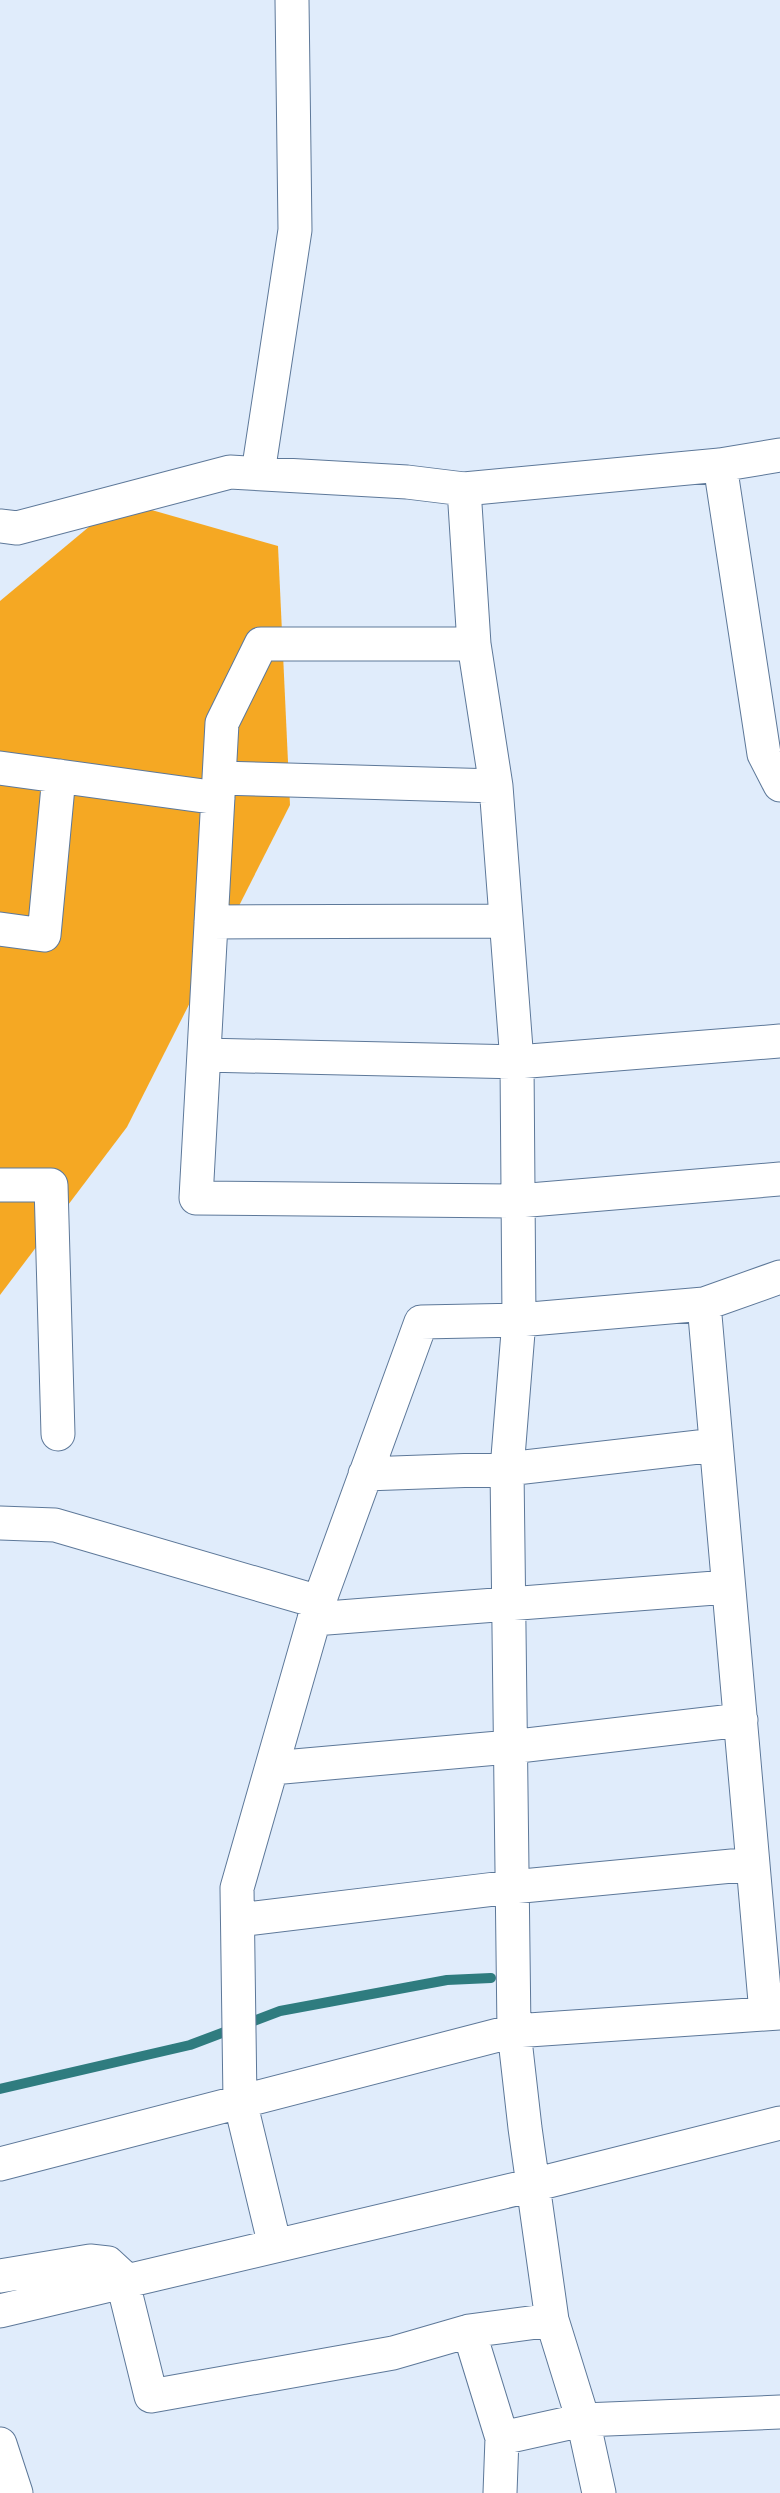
<svg xmlns="http://www.w3.org/2000/svg" width="780" height="2493" viewBox="0 0 780 2493" font-family="Ubuntu,sans-serif">
  <style>
    .forest { fill: #f5a823 }
    .lines { fill: none; stroke-linecap: round; stroke-linejoin: round }
    .stream { stroke: #2f7c7f; stroke-width: 10 }
    .minor-casing { stroke: #5d7899; stroke-width: 35 }
    .minor { stroke: #fff; stroke-width: 33 }
  </style>
  <rect width="100%" height="100%" fill="#e0ecfb"/>
  <path class="forest" d="M120,501L278,546L290,805L127,1127L0,1295V601Z"/>
  <g class="lines">
    <path class="stream" d="M0,2089L190,2045L280,2011L447,1980L491,1978"/>
    <defs>
      <path id="minor" d="M720,465L764,754L780,785
        M258,473L295,230L292,0
        M0,526L17,528L230,472L407,482L464,489L720,465L780,455
        M474,644H261L222,723L196,1198L518,1201L780,1179
        M0,768L218,798
        M219,778L496,786
        M211,922L505,921
        M0,929L44,935L59,776
        M204,1055L517,1062L780,1041
        M0,1185H51L58,1434
        M704,1304L766,2013
        M365,1474L507,1469L716,1445
        M0,1523L55,1525L319,1602
        M314,1619L728,1587
        M272,1768L510,1747L741,1720
        M238,1920L512,1887L753,1864
        M0,2164L514,2031L780,2013
        M275,2246L240,2101L237,1888L319,1602L421,1322L519,1320L704,1304L780,1277
        M0,2276L90,2261L108,2263L121,2275L151,2396L393,2353L469,2331L552,2320L525,2128L514,2031L507,1469L519,1320L517,1062L496,786L474,644L464,489
        M0,2311L533,2185L780,2123
        M552,2320L583,2420L599,2493
        M469,2331L502,2438L500,2493
        M502,2438L583,2420L780,2412
        M0,2444L16,2493"/>
    </defs>
    <use href="#minor" class="minor-casing"/>
    <use href="#minor" class="minor"/>
  </g>
</svg>
